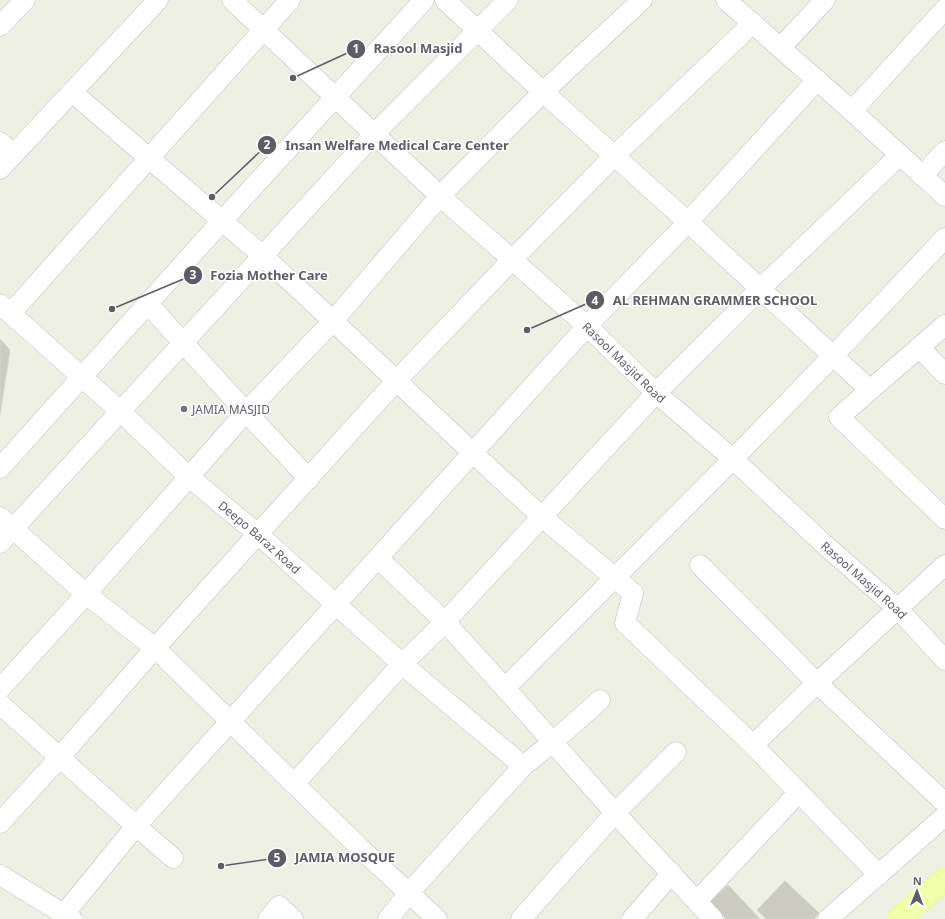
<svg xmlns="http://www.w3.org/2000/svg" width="945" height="919" viewBox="0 0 945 919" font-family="'Noto Sans',sans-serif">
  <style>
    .building { fill: #cbcbc1; stroke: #d5d5c2 }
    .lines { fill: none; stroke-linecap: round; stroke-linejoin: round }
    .minor-casing { stroke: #bebfc6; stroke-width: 21 }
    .major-casing { stroke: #f1fa53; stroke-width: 23 }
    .minor { stroke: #fff; stroke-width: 20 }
    .major { stroke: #f0ffaa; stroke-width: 22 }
    .worship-dot { fill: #6b7280; stroke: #fff; stroke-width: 1.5 }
    .labels { text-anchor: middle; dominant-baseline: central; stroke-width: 3; stroke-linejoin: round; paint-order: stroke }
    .street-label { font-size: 12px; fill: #5c5d66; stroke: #fff }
    .worship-label { font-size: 12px; fill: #5b616d; stroke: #fff; text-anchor: start }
    .leader { fill: none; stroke: #5c5d66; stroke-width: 1.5 }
    .callout-dot { fill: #5c5d66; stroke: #fff; stroke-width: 1.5 }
    .mark-label { font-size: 12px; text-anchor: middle; font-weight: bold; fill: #fff }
    .callout-label { font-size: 13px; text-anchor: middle; font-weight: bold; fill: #5c5d66; stroke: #fff; stroke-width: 3; stroke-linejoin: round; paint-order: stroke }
  </style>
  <rect width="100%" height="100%" fill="#eff0e4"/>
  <path class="building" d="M0,339L10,350L0,414Z
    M785,881L819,913L814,919H766L757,910Z
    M728,885L760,919H726L710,902Z"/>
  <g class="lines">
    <defs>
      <g id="minor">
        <path id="s1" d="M232,0L440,196L587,326L656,393L733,459L825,545L898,609L945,660"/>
        <path d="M445,0L543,92L688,222L870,390"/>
        <path d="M726,0L852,111L945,196"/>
        <path d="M0,26L25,0"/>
        <path d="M781,47L825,0"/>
        <path d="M72,92L263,256L333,321L472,452L542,517L633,593L625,623L753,745L879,875"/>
        <path d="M852,111L945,9"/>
        <path d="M0,142L13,155"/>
        <path d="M0,169L158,0"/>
        <path d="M922,176L945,151"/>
        <path d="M147,303L246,412L309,479"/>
        <path id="s2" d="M0,304L120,411L189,477L259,535L402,664L523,766"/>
        <path d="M11,313L290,0"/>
        <path d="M945,325L839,417L945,519"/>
        <path d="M919,347L945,374"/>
        <path d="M0,468L222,221L424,0"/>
        <path d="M0,517L86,594L155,648L360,848L437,919"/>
        <path d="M0,543L374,134L508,0"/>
        <path d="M378,558L445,622L505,688L615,813L713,919"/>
        <path d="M700,565L817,683L945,803"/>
        <path d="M505,688L733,459L833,356L945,238"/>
        <path d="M0,689L86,594L246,412L333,321L440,196L543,92L642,0"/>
        <path d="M0,704L136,826L587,326L688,222L817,80"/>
        <path d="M753,745L817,683L945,565"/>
        <path d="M294,784L402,664L445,622L656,393L760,289L900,155"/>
        <path d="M0,823L59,758L155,648L396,381L512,260L614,156L753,23"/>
        <path d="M0,875L72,919"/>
        <path d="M697,901L799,792"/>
        <path d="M64,914L136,826L173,858"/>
        <path d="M268,919L279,906L293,919"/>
        <path d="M388,919L409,893L523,766L553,742L600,700"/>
        <path d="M521,919L615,813L676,752"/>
        <path d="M632,919L672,873"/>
        <path d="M828,919L945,816"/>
      </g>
      <path id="major" d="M899,919L945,879"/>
    </defs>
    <use href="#minor" class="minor-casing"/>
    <use href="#major" class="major-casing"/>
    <use href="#minor" class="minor"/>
    <use href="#major" class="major"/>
  </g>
  <circle class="worship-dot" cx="184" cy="409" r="4"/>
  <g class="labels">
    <g class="street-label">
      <text stroke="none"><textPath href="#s1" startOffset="534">Rasool Masjid Road</textPath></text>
      <text stroke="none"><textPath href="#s2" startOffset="349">Deepo Baraz Road</textPath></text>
      <text stroke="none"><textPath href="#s1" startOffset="858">Rasool Masjid Road</textPath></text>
    </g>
    <g class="worship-label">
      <text x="192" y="409">JAMIA MASJID</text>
    </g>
  </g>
  <path class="leader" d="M293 78L356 49M212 197L267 145M112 309L193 275M527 330L595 300M221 866L277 858"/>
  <g class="callout-dot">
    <circle cx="293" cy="78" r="4"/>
    <circle cx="212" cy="197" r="4"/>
    <circle cx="112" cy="309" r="4"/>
    <circle cx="527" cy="330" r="4"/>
    <circle cx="221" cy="866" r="4"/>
    <circle cx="356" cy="49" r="10"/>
    <circle cx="267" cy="145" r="10"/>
    <circle cx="193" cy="275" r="10"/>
    <circle cx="595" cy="300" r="10"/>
    <circle cx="277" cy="858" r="10"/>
  </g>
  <g class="mark-label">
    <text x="356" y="53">1</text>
    <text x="267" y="149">2</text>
    <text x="193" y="279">3</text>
    <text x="595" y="305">4</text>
    <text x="277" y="862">5</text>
  </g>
  <g class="callout-label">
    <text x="418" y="53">Rasool Masjid</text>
    <text x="397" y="150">Insan Welfare Medical Care Center</text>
    <text x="269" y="280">Fozia Mother Care</text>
    <text x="715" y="305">AL REHMAN GRAMMER SCHOOL</text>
    <text x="345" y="862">JAMIA MOSQUE</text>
  </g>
  <g transform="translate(917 891) rotate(1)" stroke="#ffffff" stroke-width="3" paint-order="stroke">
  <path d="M0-3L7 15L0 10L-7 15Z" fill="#5c5d66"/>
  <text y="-6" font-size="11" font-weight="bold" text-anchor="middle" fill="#5c5d66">N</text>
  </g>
</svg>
